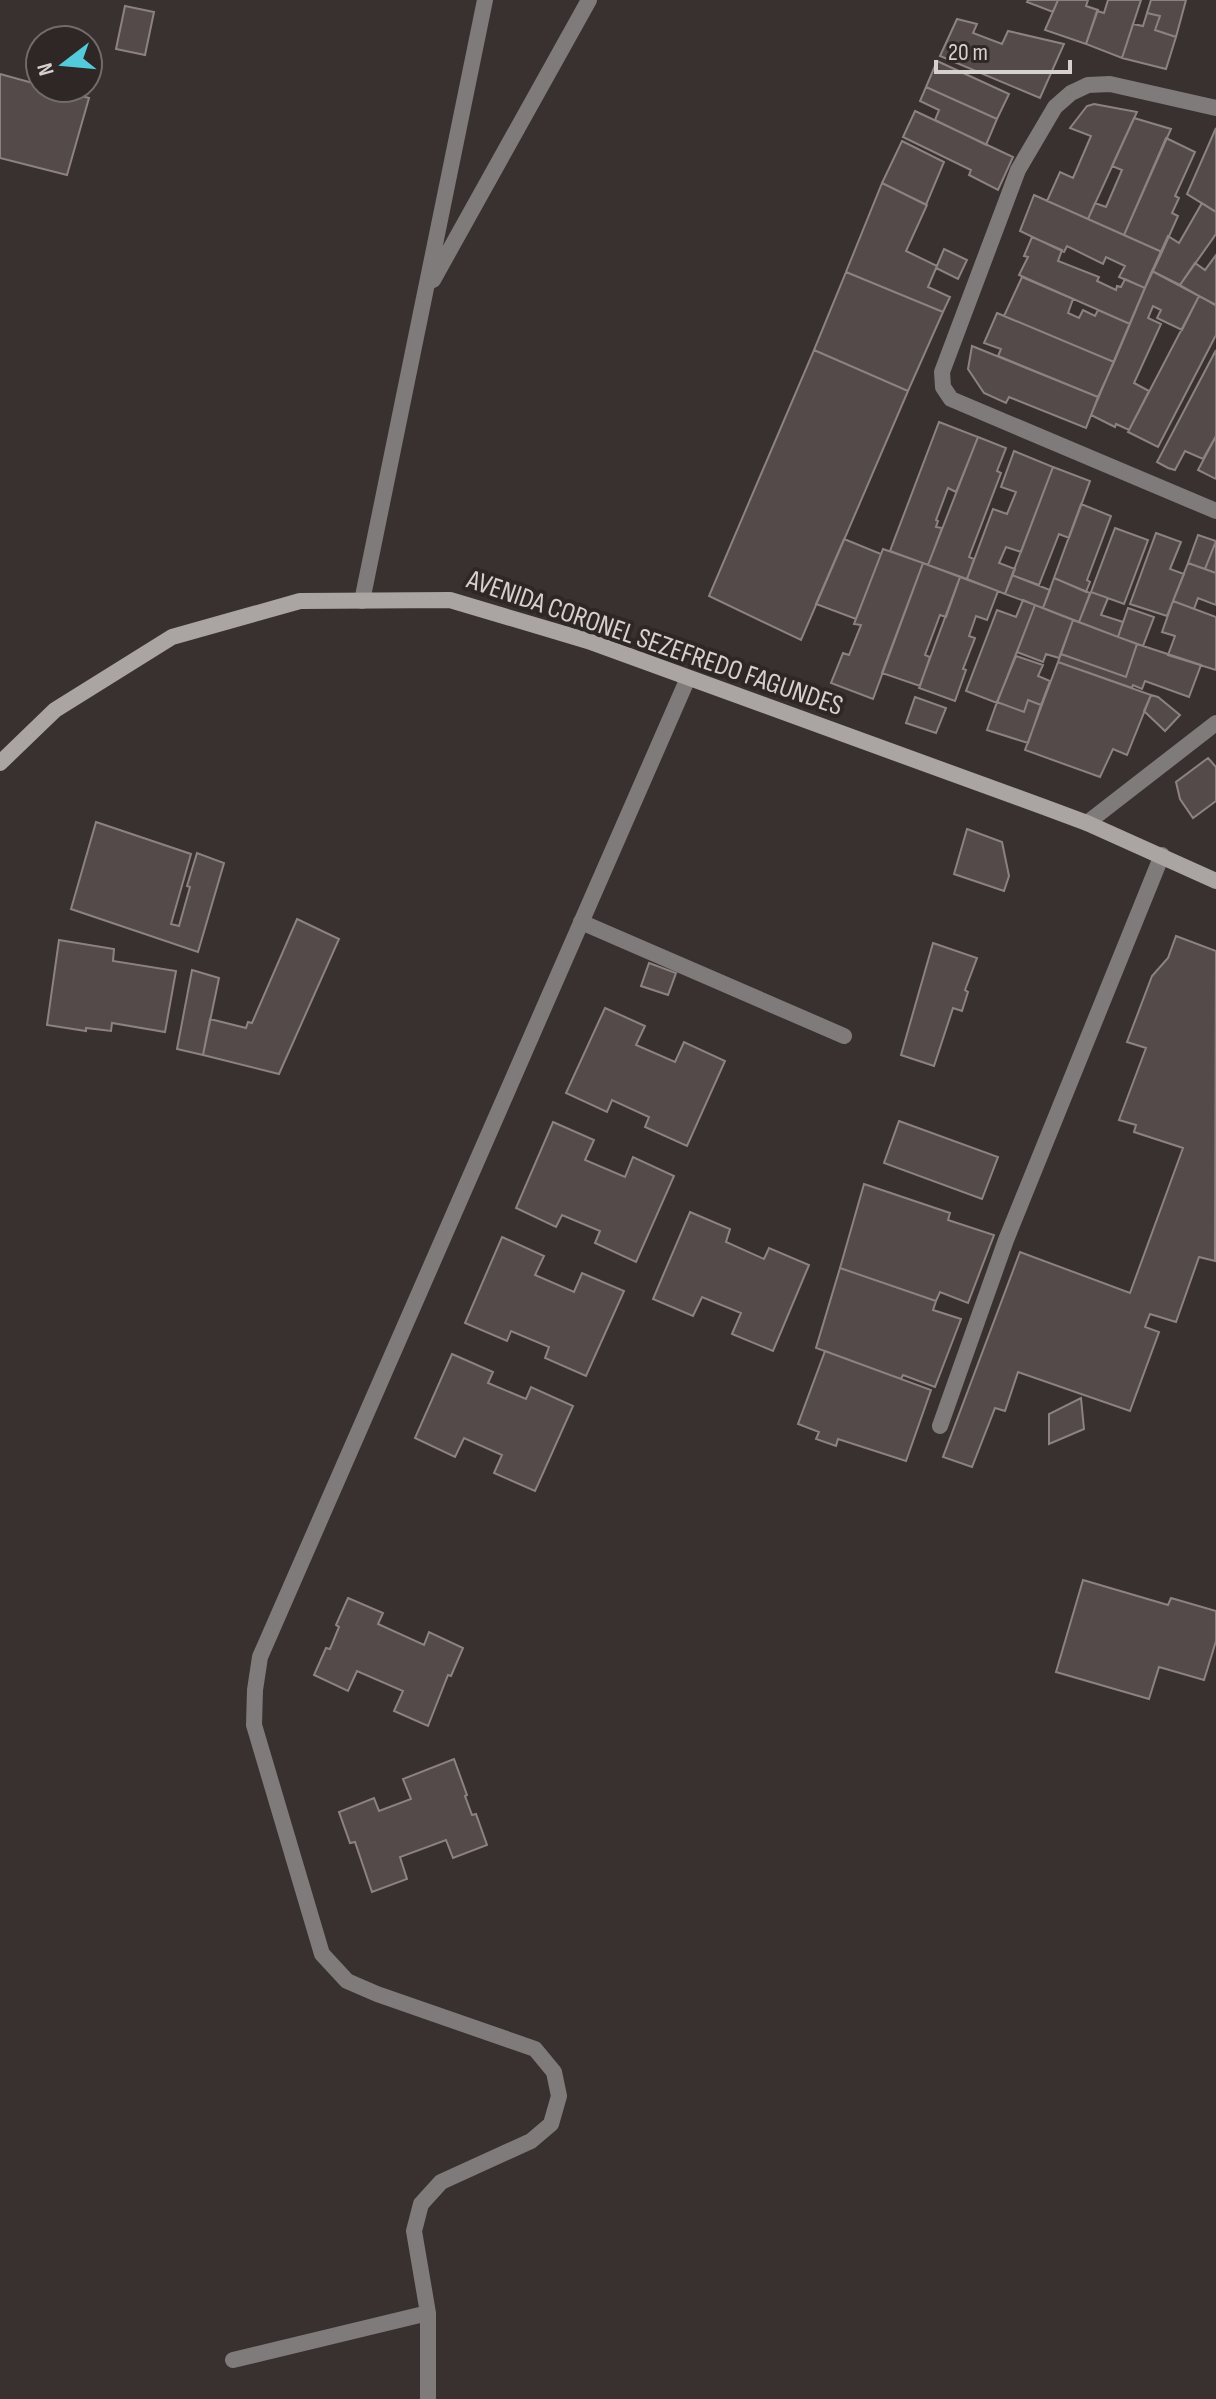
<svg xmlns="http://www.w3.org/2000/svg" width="1216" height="2399" viewBox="0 0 1216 2399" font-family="'Sofia Sans Condensed',sans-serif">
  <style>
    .building { fill: #534a49; stroke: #8c8381; stroke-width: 2 }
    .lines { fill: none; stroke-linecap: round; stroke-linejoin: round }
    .lane { stroke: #7f7b7b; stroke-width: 16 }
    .street { stroke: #7f7b7b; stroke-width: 16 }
    .secondary { stroke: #aaa4a3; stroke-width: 16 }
    .labels { text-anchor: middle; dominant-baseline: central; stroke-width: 8; stroke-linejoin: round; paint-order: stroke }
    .street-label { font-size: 28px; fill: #d6d1d0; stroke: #2f2726 }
  </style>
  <rect width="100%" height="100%" fill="#393130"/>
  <path class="building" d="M1028,0H1058L1053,12L1027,2Z
    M1058,0H1088L1086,6L1098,10L1086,44L1045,30Z
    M1108,0H1141L1122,58L1086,44L1097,11L1104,13Z
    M1151,0H1186L1176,37L1155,30L1160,16L1147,13Z
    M125,6L154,12L145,55L116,49Z
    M1147,13L1160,16L1155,30L1176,37L1166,69L1122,58L1133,24L1143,26Z
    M957,19L977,24L973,33L1002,44L1008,31L1064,44L1040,98L940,56Z
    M937,61L1009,94L997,119L926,87Z
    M0,74L40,85V88H52L89,98L67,175L0,158Z
    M926,87L997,119L986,145L935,120L939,110L920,101Z
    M1094,104L1137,112L1088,219L1047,201L1060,172L1073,178L1091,136L1070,128L1087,106Z
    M915,111L1013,157L998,190L969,175L971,170L903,137Z
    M1134,118L1171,129L1124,235L1088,219L1095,203L1106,207L1122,170L1112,166Z
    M1216,128V212L1187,194Z
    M1166,138L1195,152L1175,196L1179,198L1172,213L1178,216L1162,252L1124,235Z
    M902,141L944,162L926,205L882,183Z
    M882,183L927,205L906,251L937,266L928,287L950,297L943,312L846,272Z
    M1034,195L1162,252L1145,288L1119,277L1125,266L1106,257L1103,264L1067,246L1064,252L1020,231Z
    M1202,203L1216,212V234L1180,285L1152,271L1168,236L1179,243Z
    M1032,237L1062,250L1058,261L1099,277L1097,281L1116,290L1117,286L1121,287L1125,279L1145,288L1130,324L1019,275L1028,257L1024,256Z
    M944,249L967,260L958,279L936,268Z
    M1216,255V304L1215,305L1180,285L1195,263L1205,270Z
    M1152,271L1199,296L1182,330L1157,318L1161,310L1153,306L1148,318L1161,324L1134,383L1149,391L1129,430L1116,424L1115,427L1091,415Z
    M846,272L943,312L908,391L814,350Z
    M1022,277L1073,299L1068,313L1079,318L1083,310L1095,316L1098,310L1130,324L1114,362L1004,316Z
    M1199,296L1216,305V335L1158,447L1128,432Z
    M997,313L1114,362L1098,397L998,356L1001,349L984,343Z
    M972,346L1098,397L1086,428L1009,397L1006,403L984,393L968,369Z
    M814,350L908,391L801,640L709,596Z
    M1216,350V436L1203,459L1185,451L1175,470L1168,468L1157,462Z
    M939,422L978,437L956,492L948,488L936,520L938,521L936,527L942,528L928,565L890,551Z
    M1216,436V479L1198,470Z
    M978,437L1006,448L997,471L1001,473L969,557L974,559L967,579L928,565Z
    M1014,451L1053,467L1021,552L1006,547L999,563L1015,569L1005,594L967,579L993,509L1007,514L1016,492L1001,487Z
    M1053,467L1090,481L1069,538L1059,534L1039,585L1012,575Z
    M1081,504L1111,516L1087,580L1090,582L1086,592L1054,578Z
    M1115,528L1148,540L1124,604L1091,592Z
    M1156,533L1181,542L1170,569L1184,574L1167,616L1130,604Z
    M1198,535L1216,541L1205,569L1188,563Z
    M844,539L881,554L856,619L816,604Z
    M1216,541V573L1205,569Z
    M883,549L923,563L873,699L831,683L843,653L849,655L861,625L854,624Z
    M923,563L960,577L946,617L940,615L925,655L930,657L920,686L882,673Z
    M1188,563L1216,573V605L1198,598L1194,609L1173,601Z
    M1012,575L1050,590L1043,608L1005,594Z
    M960,577L998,591L987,620L976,616L969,636L975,638L963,669L966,670L955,701L919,688Z
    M1054,578L1090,593L1079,622L1043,608Z
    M1091,592L1108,598L1101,615L1123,622L1118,637L1079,622Z
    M1023,600L1035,605L997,703L966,691L997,610L1016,617Z
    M1173,601L1216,617V670L1168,655L1175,636L1162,632Z
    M1035,605L1073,620L1059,658L1046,654L1043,662L1017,652Z
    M1128,608L1154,617L1143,646L1118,637Z
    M1073,620L1137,644L1126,677L1061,654Z
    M1137,644L1201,665L1189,697L1145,681L1142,689L1133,685L1132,688L1058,662L1061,654L1126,677Z
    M1016,656L1043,665L1038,676L1050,681L1041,705L1028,700L1024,712L997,702Z
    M1058,662L1151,695L1127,755L1113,749L1100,777L1025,750Z
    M1151,695L1158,697L1180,715L1165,731L1144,711Z
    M915,697L946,708L936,733L906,723Z
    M1028,700L1041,705L1028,743L987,730L997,702L1024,712Z
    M1208,758L1216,767V801L1193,818L1180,799L1176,782Z
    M96,822L191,854L171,924L179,926L190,887L187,886L197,853L224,863L198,952L71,909Z
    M967,829L1002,842L1009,876L1004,891L954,874Z
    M297,919L339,939L279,1074L203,1055L210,1019L246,1028L248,1022L252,1023Z
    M1176,936L1216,951L1215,1261L1199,1257L1176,1322L1150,1314L1145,1327L1159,1332L1130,1411L1018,1372L1005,1411L995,1408L972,1467L943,1457L1020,1252L1130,1293L1183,1148L1134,1132L1136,1125L1119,1120L1146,1048L1127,1042L1152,976L1168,958Z
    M59,940L114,949L113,961L176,971L165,1032L112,1023L111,1031L86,1028V1031L47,1025Z
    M933,943L977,958L965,990L968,992L962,1011L953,1008L934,1066L901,1055Z
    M649,963L676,973L668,995L641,986Z
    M192,970L219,978L203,1055L177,1049Z
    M605,1008L645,1026L636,1045L675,1062L684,1042L725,1061L687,1146L645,1127L649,1117L612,1100L607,1112L566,1093Z
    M899,1121L998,1157L982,1199L884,1163Z
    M553,1122L594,1140L585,1160L625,1177L633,1157L674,1176L636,1262L595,1243L600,1231L562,1215L556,1227L516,1208Z
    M864,1184L950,1213L948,1220L994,1235L968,1303L940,1292L936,1301L840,1268Z
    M690,1212L730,1229L726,1242L764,1259L769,1248L809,1265L773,1351L732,1334L741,1313L702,1297L693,1316L653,1299Z
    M502,1237L544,1256L535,1275L574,1292L582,1273L624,1291L586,1376L545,1358L549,1347L511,1331L507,1341L465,1323Z
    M840,1268L936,1301L933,1310L961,1319L935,1387L903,1375L901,1379L816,1348Z
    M825,1351L931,1390L906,1461L838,1439L836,1446L816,1439L819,1432L798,1424Z
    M452,1354L493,1372L488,1383L526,1399L531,1387L573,1406L535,1491L494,1473L502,1455L464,1438L455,1457L415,1438Z
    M1081,1398L1084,1429L1049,1444V1414Z
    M1083,1580L1168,1605L1171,1598L1216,1611V1641L1204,1680L1159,1667L1149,1699L1056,1672Z
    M348,1598L383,1613L378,1624L424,1645L429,1632L463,1648L451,1676L448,1675L428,1726L394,1711L403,1691L357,1671L348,1691L314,1675L326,1648L330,1649L339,1627L336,1625Z
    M454,1759L467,1795L465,1796L472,1815L476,1814L487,1845L453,1858L446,1840L400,1857L407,1879L372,1892L355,1842L350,1843L339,1812L374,1798L379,1811L411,1799L403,1779Z"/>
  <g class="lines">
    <path class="lane" d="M581,922L844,1036
      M940,1426L1006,1240L1162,855"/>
    <path class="street" d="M1216,108L1110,84L1088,85L1071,93L1055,107L1018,170L942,372L943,387L951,399L1216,511
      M433,280L589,0
      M362,601L485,0
      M1087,823L1216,723
      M233,2360L428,2313
      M428,2399V2313L414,2231L421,2204L441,2182L531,2141L551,2124L559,2096L554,2072L535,2049L377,1994L347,1981L322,1954L254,1725L255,1690L260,1657L688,678"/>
    <path class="secondary" d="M0,763L55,710L172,637L300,601L450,600L588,641L1044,807L1087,823L1216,881"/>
  </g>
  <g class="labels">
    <g class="street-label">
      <text transform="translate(655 643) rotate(19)">AVENIDA CORONEL SEZEFREDO FAGUNDES</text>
    </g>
  </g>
  <g transform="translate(64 64) rotate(254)"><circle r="38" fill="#2f2726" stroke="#726b6a" stroke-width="2"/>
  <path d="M0-6L14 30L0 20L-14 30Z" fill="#53cbda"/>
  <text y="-12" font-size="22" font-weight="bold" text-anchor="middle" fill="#d6d1d0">N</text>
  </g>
  <path d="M936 60v12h134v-12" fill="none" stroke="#d6d1d0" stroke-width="4"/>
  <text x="948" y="60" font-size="24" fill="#d6d1d0" stroke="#2f2726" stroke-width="6" paint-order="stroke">20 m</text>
</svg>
